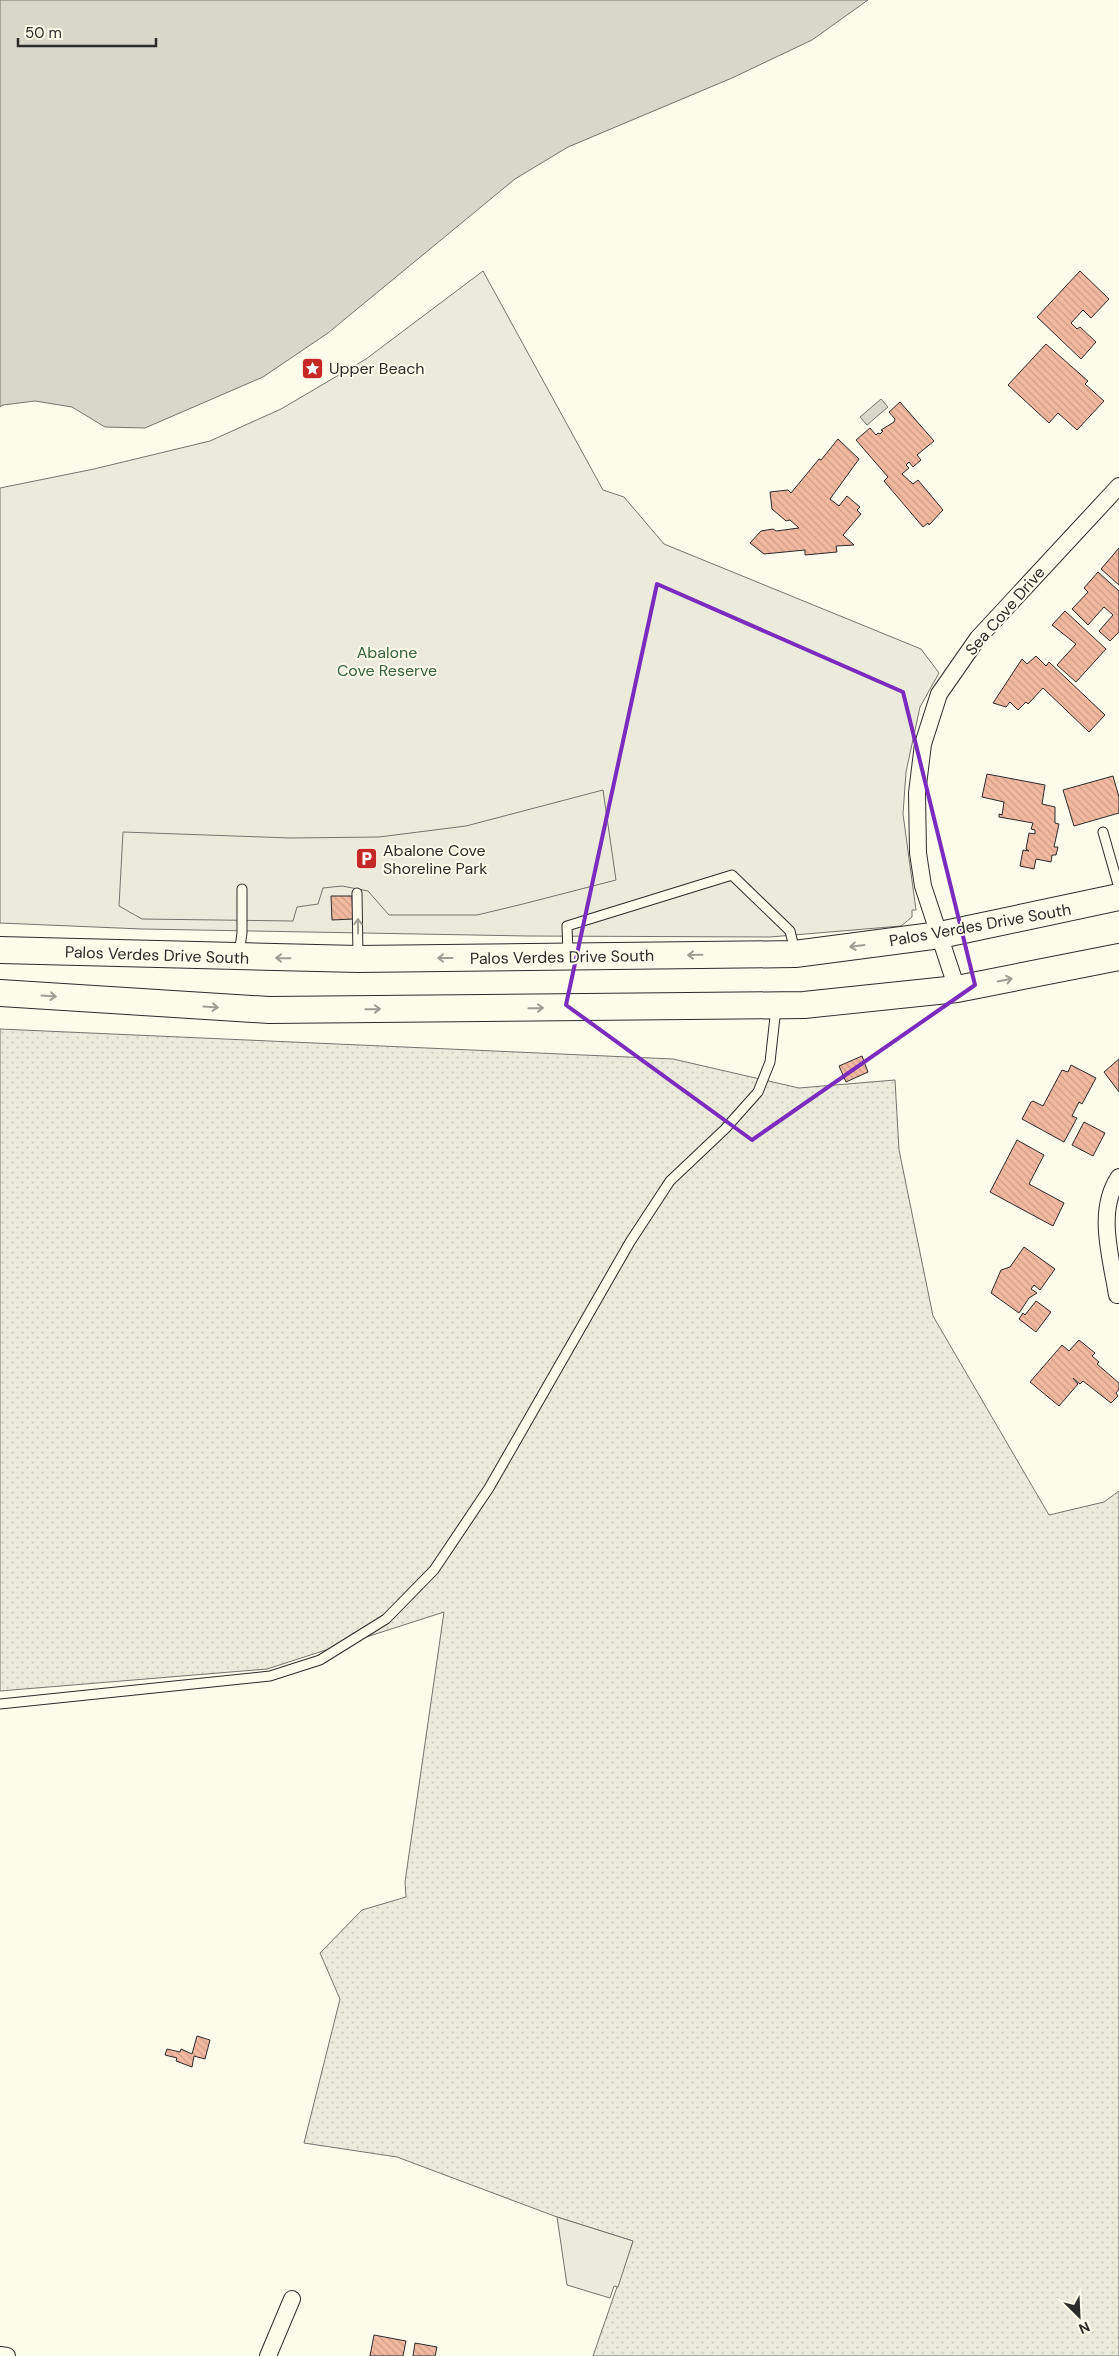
<svg xmlns="http://www.w3.org/2000/svg" width="1119" height="2356" viewBox="0 0 1119 2356" font-family="'DM Sans',sans-serif">
  <style>
    .grass { fill: url(#grass-dots); stroke: #74746e }
    .green { fill: #ecebdb; stroke: #74746e }
    .parking { fill: #eceadb; stroke: #74746e }
    .water { fill: #d8d7c9; stroke: #74746e }
    .building { fill: url(#building-back-hatch); stroke: #2b2b2b }
    .lines { fill: none; stroke-linecap: round; stroke-linejoin: round }
    .lane-casing { stroke: #2b2b2b; stroke-width: 11 }
    .street-casing { stroke: #2b2b2b; stroke-width: 18 }
    .primary-casing { stroke: #2b2b2b; stroke-width: 28 }
    .lane { stroke: #fdfbea; stroke-width: 9 }
    .street { stroke: #fdfbea; stroke-width: 16 }
    .primary { stroke: #fdfbea; stroke-width: 26 }
    .oneway { stroke: #9e9d94 }
    .marked { fill: none; stroke: #7b2cbf; stroke-width: 4; stroke-linejoin: round }
    .labels { text-anchor: middle; dominant-baseline: central; stroke-width: 4; stroke-linejoin: round; paint-order: stroke }
    .poi-label { font-size: 16px; fill: #2b2b2b; stroke: #fdfbea; text-anchor: start }
    .street-label { font-size: 16px; fill: #2b2b2b; stroke: #fdfbea }
    .park-label { font-size: 16px; fill: #34623c; stroke: #fdfbea }
  </style>
  <defs>
    <pattern id="grass-dots" width="8" height="8" patternUnits="userSpaceOnUse" patternTransform="scale(1.25)"><rect width="8" height="8" fill="#ecebdb"/><path d="M2 2h.1M6 6h.1" fill="none" stroke="#cbcabc" stroke-width="1.8" stroke-linecap="round"/></pattern>
    <pattern id="building-back-hatch" width="6" height="6" patternUnits="userSpaceOnUse" patternTransform="scale(1.25)"><rect width="6" height="6" fill="#f2b8a0"/><path d="M-1 5l2 2M0 0l6 6M5-1l2 2" fill="none" stroke="#d09e8a"/></pattern>
  </defs>
  <rect width="100%" height="100%" fill="#fdfbea"/>
  <path class="grass" d="M0,1029L673,1059L799,1088L895,1080L899,1150L933,1316L1049,1515L1104,1502L1119,1491V2356H593L633,2241L557,2217L397,2157L304,2143L340,1999L320,1953L362,1910L406,1897L405,1882L444,1612L267,1669L0,1691Z"/>
  <path class="green" d="M483,271L603,490L624,497L664,544L921,649L939,673L920,707L906,772L903,814L916,910H912V917L901,926L770,937L528,936L142,929L0,923V488L94,469L210,441L281,409L366,359Z
    M557,2217L633,2241L618,2287L614,2286L610,2298L567,2285Z"/>
  <path class="parking" d="M603,790L616,880L519,905L477,915H389L368,891L342,886L323,888L318,904L297,907L293,921L142,919L119,906L123,832L290,838L379,837L466,826Z"/>
  <path class="water" d="M0,0H868L812,40L732,78L568,147L515,179L328,333L263,377L145,428L105,427L72,407L35,401L3,405L0,407Z
    M881,399L888,407L867,425L860,417Z"/>
  <path class="building" d="M1080,271L1109,299L1091,318L1083,310L1071,323L1077,329L1080,327L1096,342L1081,359L1037,317Z
    M1046,344L1088,381L1085,384L1104,401L1077,430L1058,413L1049,423L1008,385Z
    M900,402L934,441L917,455L921,460L913,467L909,462L906,465L909,468L902,474L913,484L918,480L943,510L929,525L928,523L923,527L884,481L888,477L856,440L870,428L876,435L878,433L880,434L883,431L881,430L894,422L895,419L889,412Z
    M838,439L859,459L830,499L839,506L847,496L860,507L857,510L861,514L843,535L854,545L836,546L837,552L805,555V550L764,554L750,543L761,531L773,529L776,531L799,528L790,520L786,521L772,509L770,492L788,490L791,493L819,459L821,460Z
    M1119,548V585L1101,569Z
    M1098,572L1119,591V632L1110,641L1099,631L1113,615L1104,607L1088,625L1072,609L1088,592L1084,588Z
    M1065,611L1106,649L1076,682L1057,665L1076,644L1052,625Z
    M1036,656L1046,666L1049,662L1105,715L1089,732L1043,688L1028,704L1026,702L1018,710L1010,702L1006,707L993,703L1022,659L1027,664Z
    M987,774L1045,785L1042,804L1055,807V823L1059,824L1054,847H1058L1056,855H1052L1051,862L1036,859L1034,869L1020,866L1023,850L1029,851L1026,849L1029,833L1035,834V830L1031,829L1033,823L999,817V814L1002,815L1004,802L982,797Z
    M1113,776L1119,797V813L1074,826L1063,790Z
    M331,896H352L353,919L332,920Z
    M862,1056L868,1072L846,1082L839,1066Z
    M1119,1059V1092L1104,1072Z
    M1071,1065L1096,1078L1082,1104L1079,1102L1072,1116L1077,1118L1064,1142L1022,1119L1031,1102L1033,1101L1043,1106L1062,1070L1068,1072Z
    M1084,1122L1105,1133L1093,1156L1072,1145Z
    M1017,1140L1044,1155L1029,1184L1064,1203L1053,1226L990,1192Z
    M1024,1247L1055,1269L1040,1290L1034,1285L1031,1289L1037,1293L1029,1298L1019,1313L991,1293L1001,1270L1010,1267Z
    M1036,1301L1051,1312L1036,1332L1019,1319L1023,1313L1025,1315Z
    M1079,1340L1095,1353L1092,1356L1099,1362L1097,1364L1119,1383V1389L1116,1393L1118,1396L1111,1403L1083,1381L1080,1384L1073,1378L1078,1384L1059,1406L1030,1382L1062,1345L1069,1351Z
    M197,2036L210,2040L205,2059L194,2056L192,2067L176,2061L177,2058L165,2055L167,2049L180,2052L181,2049L192,2054Z
    M374,2335L406,2341L403,2356H370Z
    M415,2343L437,2347L435,2356H413Z"/>
  <g class="lines">
    <defs>
      <path id="lane" d="M1103,832L1119,888
        M357,893L358,956
        M239,954L242,933V889
        M568,954L567,926L732,875L790,931L795,951
        M0,1704L270,1676L320,1660L386,1619L434,1570L489,1488L630,1242L670,1181L725,1129L758,1092L770,1062L776,1008"/>
      <path id="street" d="M957,989L923,886L918,853L917,793L923,744L939,694L978,638L1119,486
        M1117,1295C1111,1257 1096,1211 1119,1177
        M0,2355L7,2356
        M268,2356L292,2299"/>
      <path id="primary" d="M0,950L358,959L795,954L940,935L1119,897
        M0,993L269,1010L804,1005L957,989L1119,957"/>
    </defs>
    <use href="#lane" class="lane-casing"/>
    <use href="#street" class="street-casing"/>
    <use href="#primary" class="primary-casing"/>
    <use href="#lane" class="lane"/>
    <use href="#street" class="street"/>
    <use href="#primary" class="primary"/>
  </g>
  <defs><path id="oneway-shaft" d="M-6 0H5M1.5-3L5.5 0L1.5 3" fill="none" stroke-width="1.6" stroke-linecap="round" stroke-linejoin="round" transform="scale(1.25)"/></defs>
  <g class="oneway">
    <use href="#oneway-shaft" transform="translate(358 926) rotate(-90)"/>
    <use href="#oneway-shaft" transform="translate(857 946) rotate(173)"/>
    <use href="#oneway-shaft" transform="translate(695 955) rotate(179)"/>
    <use href="#oneway-shaft" transform="translate(283 958) rotate(-179)"/>
    <use href="#oneway-shaft" transform="translate(445 958) rotate(180)"/>
    <use href="#oneway-shaft" transform="translate(1005 980) rotate(-11)"/>
    <use href="#oneway-shaft" transform="translate(49 996) rotate(4)"/>
    <use href="#oneway-shaft" transform="translate(211 1007) rotate(4)"/>
    <use href="#oneway-shaft" transform="translate(536 1008) rotate(-1)"/>
    <use href="#oneway-shaft" transform="translate(373 1009) rotate(-1)"/>
  </g>
  <path class="marked" d="M657,584L903,692L975,985L752,1140L566,1005Z"/>
  <defs>
    <symbol id="sight-square" viewBox="-11 -11 22 22"><rect x="-9" y="-9" width="18" height="18" rx="4" fill="#c62828" stroke="#fdfbea"/><path d="M0-6L1.8-2.2L6-1.7L2.9 1.2L3.7 5.4L0 3.3L-3.7 5.4L-2.9 1.2L-6-1.7L-1.8-2.2Z" fill="#fff"/></symbol>
    <symbol id="parking-square" viewBox="-11 -11 22 22"><rect x="-9" y="-9" width="18" height="18" rx="4" fill="#c62828" stroke="#fdfbea"/><path d="M-3.5-5.5H1a3.5 3.5 0 0 1 0 7H-1V5.5H-3.5ZM-1-3.4V-.6H.8a1.4 1.4 0 0 0 0-2.8Z" fill="#fff"/></symbol>
  </defs>
  <g fill-rule="evenodd">
    <use href="#sight-square" x="300" y="356" width="25" height="25"/>
    <use href="#parking-square" x="354" y="846" width="25" height="25"/>
  </g>
  <g class="labels">
    <g class="poi-label">
      <text x="329" y="368">Upper Beach</text>
      <text x="383" y="850">Abalone Cove<tspan x="383" dy="18">Shoreline Park</tspan></text>
    </g>
    <g class="street-label">
      <text transform="translate(1005 611) rotate(-49)">Sea Cove Drive</text>
      <text transform="translate(980 925) rotate(-10)">Palos Verdes Drive South</text>
      <text transform="translate(157 955) rotate(2)">Palos Verdes Drive South</text>
      <text transform="translate(562 957) rotate(-1)">Palos Verdes Drive South</text>
    </g>
    <g class="park-label">
      <text x="387" y="652">Abalone<tspan x="387" dy="18">Cove Reserve</tspan></text>
    </g>
  </g>
  <g transform="translate(1079 2316) rotate(156)" stroke="#fdfbea" stroke-width="4" paint-order="stroke">
  <path d="M0-4L9 19L0 12L-9 19Z" fill="#2b2b2b"/>
  <text y="-8" font-size="14" font-weight="bold" text-anchor="middle" fill="#2b2b2b">N</text>
  </g>
  <path d="M18 38v8h138v-8" fill="none" stroke="#2b2b2b" stroke-width="2.5"/>
  <text x="25" y="38" font-size="15" fill="#2b2b2b" stroke="#fdfbea" stroke-width="4" paint-order="stroke">50 m</text>
</svg>
